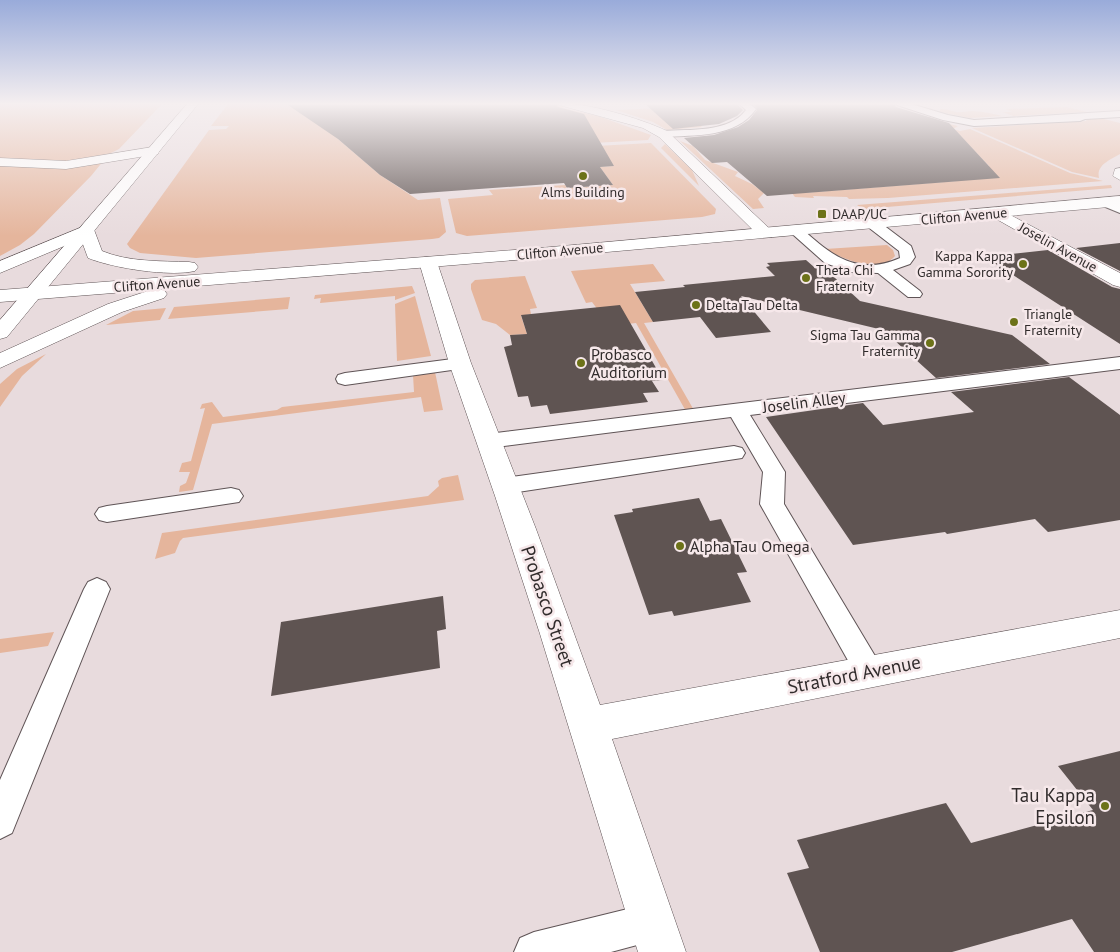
<svg xmlns="http://www.w3.org/2000/svg" width="1120" height="952" viewBox="0 0 1120 952" font-family="'PT Sans',sans-serif">
  <style>
    .green { fill: #e5b59c }
    .building { fill: #5f5452 }
    .lines { fill: none; stroke-linecap: round; stroke-linejoin: round }
    .service-casing { stroke: #5f5456; stroke-width: 2 }
    .minor-casing { stroke: #5f5456; stroke-width: 1 }
    .secondary-casing { stroke: #5f5456; stroke-width: 1 }
    .primary-casing { stroke: #5f5456; stroke-width: 1 }
    .service { fill: #fff; fill-rule: evenodd }
    .minor { fill: #fff; fill-rule: evenodd }
    .secondary { fill: #fff; fill-rule: evenodd }
    .primary { fill: #fff; fill-rule: evenodd }
    .poi-dot { fill: #6c7218; stroke: #f6e8ea; stroke-width: 2 }
    .labels { text-anchor: middle; dominant-baseline: central; stroke-width: 5; stroke-linejoin: round; paint-order: stroke }
    .far-poi-label { font-size: 14px; fill: #312c2c; stroke: #f6e8ea; text-anchor: start }
    .far-street-label { font-size: 14px; fill: #312c2c; stroke: #f6e8ea }
    .poi-label { font-size: 16px; fill: #312c2c; stroke: #f6e8ea; text-anchor: start }
    .street-label { font-size: 16px; fill: #312c2c; stroke: #f6e8ea }
    .near-street-label { font-size: 19px; fill: #312c2c; stroke: #f6e8ea }
    .near-poi-label { font-size: 19px; fill: #312c2c; stroke: #f6e8ea; text-anchor: end }
  </style>
  <rect width="100%" height="100%" fill="#e8dbdd"/>
  <path class="green" d="M0,103H163L119,149L109,154L91,176L34,234L20,245L0,256Z
    M229,103H318L316,111L338,139L380,175L418,200L440,198L446,232L439,238L432,239L196,258L140,253L130,248L127,244L209,130L226,129L229,126H211Z
    M527,103H550L564,106L562,108L598,116L651,135L648,140L593,143Z
    M682,107L702,127L667,130L653,122L616,110Z
    M1067,107L1087,112L1013,116L1003,112H1012L1006,109Z
    M940,109C947,109 949,110 956,112C960,113 967,111 972,111C978,111 996,114 1002,116L970,118L940,112Z
    M1088,117H1096L1120,123V154C1110,160 1096,165 1099,178L1072,172L972,128L1086,121Z
    M949,124L958,126L953,129L960,131L970,129L1070,173L1103,181L888,198L849,199L847,197L813,196L814,198L795,197L790,191L803,193L957,181L989,166Z
    M680,141L693,146L705,160L738,172L735,176L752,184L764,193L758,199L764,208L753,209Z
    M651,143L716,209L715,214L702,217L467,236L456,233L448,199L493,195L489,190L565,185L567,188L613,185L600,167L614,166L596,146Z
    M665,144L692,170L699,186L661,148Z
    M1111,185L1112,188L863,209L857,205Z
    M887,245L893,250L895,256C879,275 843,259 825,249Z
    M653,264L665,281L630,284L653,322L644,323L695,412L687,413L636,323L610,326L592,302L586,303L571,271Z
    M525,276L537,308L530,309L531,314L521,316L527,334L510,335L496,324L482,320L471,289V284L475,280Z
    M412,286L415,293L395,300V296L320,303L321,298L314,299L315,295Z
    M415,296L431,356L397,361L395,304Z
    M290,297L288,309L168,319L174,307Z
    M166,308L160,320L106,325L133,311Z
    M46,354L22,376L0,407V384L17,369Z
    M435,372L443,410L424,412L421,397L212,424L193,490L179,492L180,486L186,483L190,472H179L182,463L191,461L205,408L200,409L202,404L212,402L223,417L277,410L282,407L414,392L413,375Z
    M458,475L464,500L183,538L180,541L175,553L155,559L162,533L428,496L439,486L438,481L442,478Z
    M54,632L48,646L0,653V639Z"/>
  <path class="building" d="M285,103H556L558,107L584,114L614,166L600,167L613,185L567,188L564,183L410,194L380,175L338,139Z
    M644,103H736L743,110L737,116L719,124L673,129Z
    M751,103H894L896,107L949,123L1000,178L767,196L727,162L712,163L684,138L714,135L738,127L749,120L757,110V108Z
    M1120,243V271L1076,248Z
    M1048,250L1112,287L1120,289V344L985,257Z
    M806,260L814,267L822,266L860,301L1012,335L1050,364L936,378L883,330L741,296L771,332L716,338L700,317L653,322L635,292L685,287L683,285L775,276L766,267L770,266L767,263Z
    M620,305L663,380L652,381L659,392L643,393L648,402L550,414L547,405L531,407L528,396L518,397L504,347L512,345L510,335L527,334L521,315Z
    M1069,377L1120,415V520L1048,532L1035,519L947,534L945,532L853,545L766,417L863,403L883,425L974,412L951,392Z
    M699,498L710,521L721,519L747,572L737,573L751,602L674,616L672,611L649,615L614,515L633,512L632,509Z
    M443,596L446,629L437,631L440,668L271,696L281,622Z
    M1120,751V952H1094L1072,919L952,952H820L787,873L809,868L797,840L946,803L971,843L1093,810L1058,766Z"/>
  <g class="lines">
    <defs>
      <path id="service" d="M738,103H748L756,109C736,138 695,135 663,137L658,134L663,131C689,129 729,133 746,110Z
        M896,103H908L948,115L974,120L1120,111V117L1085,119L1080,121L974,126L943,120L897,105Z
        M1107,199L1120,204V213L1103,206L1101,203L1103,200Z
        M873,220L878,221L911,246L915,257L910,264L893,270L920,291L922,294L920,297H908L878,273L851,272L825,263L789,231L796,227L801,228C831,255 857,277 900,258L899,251L868,227L866,224L868,221Z
        M1120,357V369L750,415L785,472L784,504L884,671L879,680L869,684L859,680L760,504L763,472L731,417L488,448L480,446L477,441L480,436L488,434Z
        M460,358L466,360L469,364L466,368L345,385L338,383L336,379L338,375L345,373Z
        M734,446L742,448L745,453L742,458L505,494L497,491L494,486L497,481L505,478Z
        M231,488L239,490L243,496L239,502L107,522L99,520L95,514L99,508L107,506Z
        M97,578L106,582L110,589L12,833L0,839V780L84,589L88,582Z
        M652,903L666,908L671,922L666,936L652,941L611,952H514L520,938L534,932Z"/>
      <path id="minor" d="M558,103C589,103 639,118 667,131L774,233L772,237H760L659,137L643,128L559,105Z
        M153,147L159,151L158,154L66,169L0,166V158L66,161Z
        M1120,168V180L1113,176L1115,169Z
        M997,208L1120,273V287L1113,285L991,216L989,213L991,210Z
        M428,257L434,258L437,262L471,363L536,529L600,705L1120,610V638L612,739L686,952H638L540,634L495,496L449,363L419,262L422,258Z"/>
      <path id="secondary" d="M1120,196V206L540,258L160,289L164,290L167,294L164,298L122,312L0,368V353L108,304L151,290L0,302V290L540,248Z
        M87,225L93,227L102,251C128,262 161,261 189,262L195,263L198,267L195,271C169,277 113,268 88,258L81,239L0,273V261Z"/>
      <path id="primary" d="M188,103H199L7,337L0,339V320Z"/>
    </defs>
    <use href="#service" class="service-casing"/>
    <use href="#minor" class="minor-casing"/>
    <use href="#secondary" class="secondary-casing"/>
    <use href="#primary" class="primary-casing"/>
    <use href="#service" class="service"/>
    <use href="#minor" class="minor"/>
    <use href="#secondary" class="secondary"/>
    <use href="#primary" class="primary"/>
  </g>
  <linearGradient id="sky" x2="0" y2="1"><stop stop-color="#99abda"/><stop offset="0.44" stop-color="#f5eff0"/><stop offset="1" stop-color="#f5eff0" stop-opacity="0"/></linearGradient>
  <rect width="1120" height="236" fill="url(#sky)"/>
  <g class="poi-dot">
    <circle cx="583" cy="176" r="5"/>
    <rect x="817" y="209" width="10" height="10" rx="2.5"/>
    <circle cx="1023" cy="264" r="5"/>
    <circle cx="806" cy="278" r="5"/>
    <circle cx="696" cy="305" r="5"/>
    <circle cx="1014" cy="322" r="5"/>
    <circle cx="930" cy="343" r="5"/>
    <circle cx="581" cy="363" r="5"/>
    <circle cx="680" cy="546" r="5"/>
    <circle cx="1105" cy="806" r="5"/>
  </g>
  <g class="labels">
    <g class="far-poi-label">
      <text x="583" y="192" text-anchor="middle">Alms Building</text>
      <text x="832" y="214">DAAP/UC</text>
      <text x="1013" y="256" text-anchor="end">Kappa Kappa<tspan x="1013" dy="16">Gamma Sorority</tspan></text>
      <text x="816" y="270">Theta Chi<tspan x="816" dy="16">Fraternity</tspan></text>
      <text x="706" y="305">Delta Tau Delta</text>
      <text x="1024" y="314">Triangle<tspan x="1024" dy="16">Fraternity</tspan></text>
      <text x="920" y="335" text-anchor="end">Sigma Tau Gamma<tspan x="920" dy="16">Fraternity</tspan></text>
    </g>
    <g class="far-street-label">
      <text transform="translate(964 216) rotate(-5)">Clifton Avenue</text>
      <text transform="translate(1058 247) rotate(29)">Joselin Avenue</text>
      <text transform="translate(560 251) rotate(-5)">Clifton Avenue</text>
      <text transform="translate(157 284) rotate(-4)">Clifton Avenue</text>
    </g>
    <g class="poi-label">
      <text x="591" y="354">Probasco<tspan x="591" dy="18">Auditorium</tspan></text>
      <text x="690" y="546">Alpha Tau Omega</text>
    </g>
    <g class="street-label">
      <text transform="translate(804 402) rotate(-7)">Joselin Alley</text>
    </g>
    <g class="near-street-label">
      <text transform="translate(548 606) rotate(71)">Probasco Street</text>
      <text transform="translate(854 674) rotate(-11)">Stratford Avenue</text>
    </g>
    <g class="near-poi-label">
      <text x="1095" y="795">Tau Kappa<tspan x="1095" dy="22">Epsilon</tspan></text>
    </g>
  </g>
</svg>
